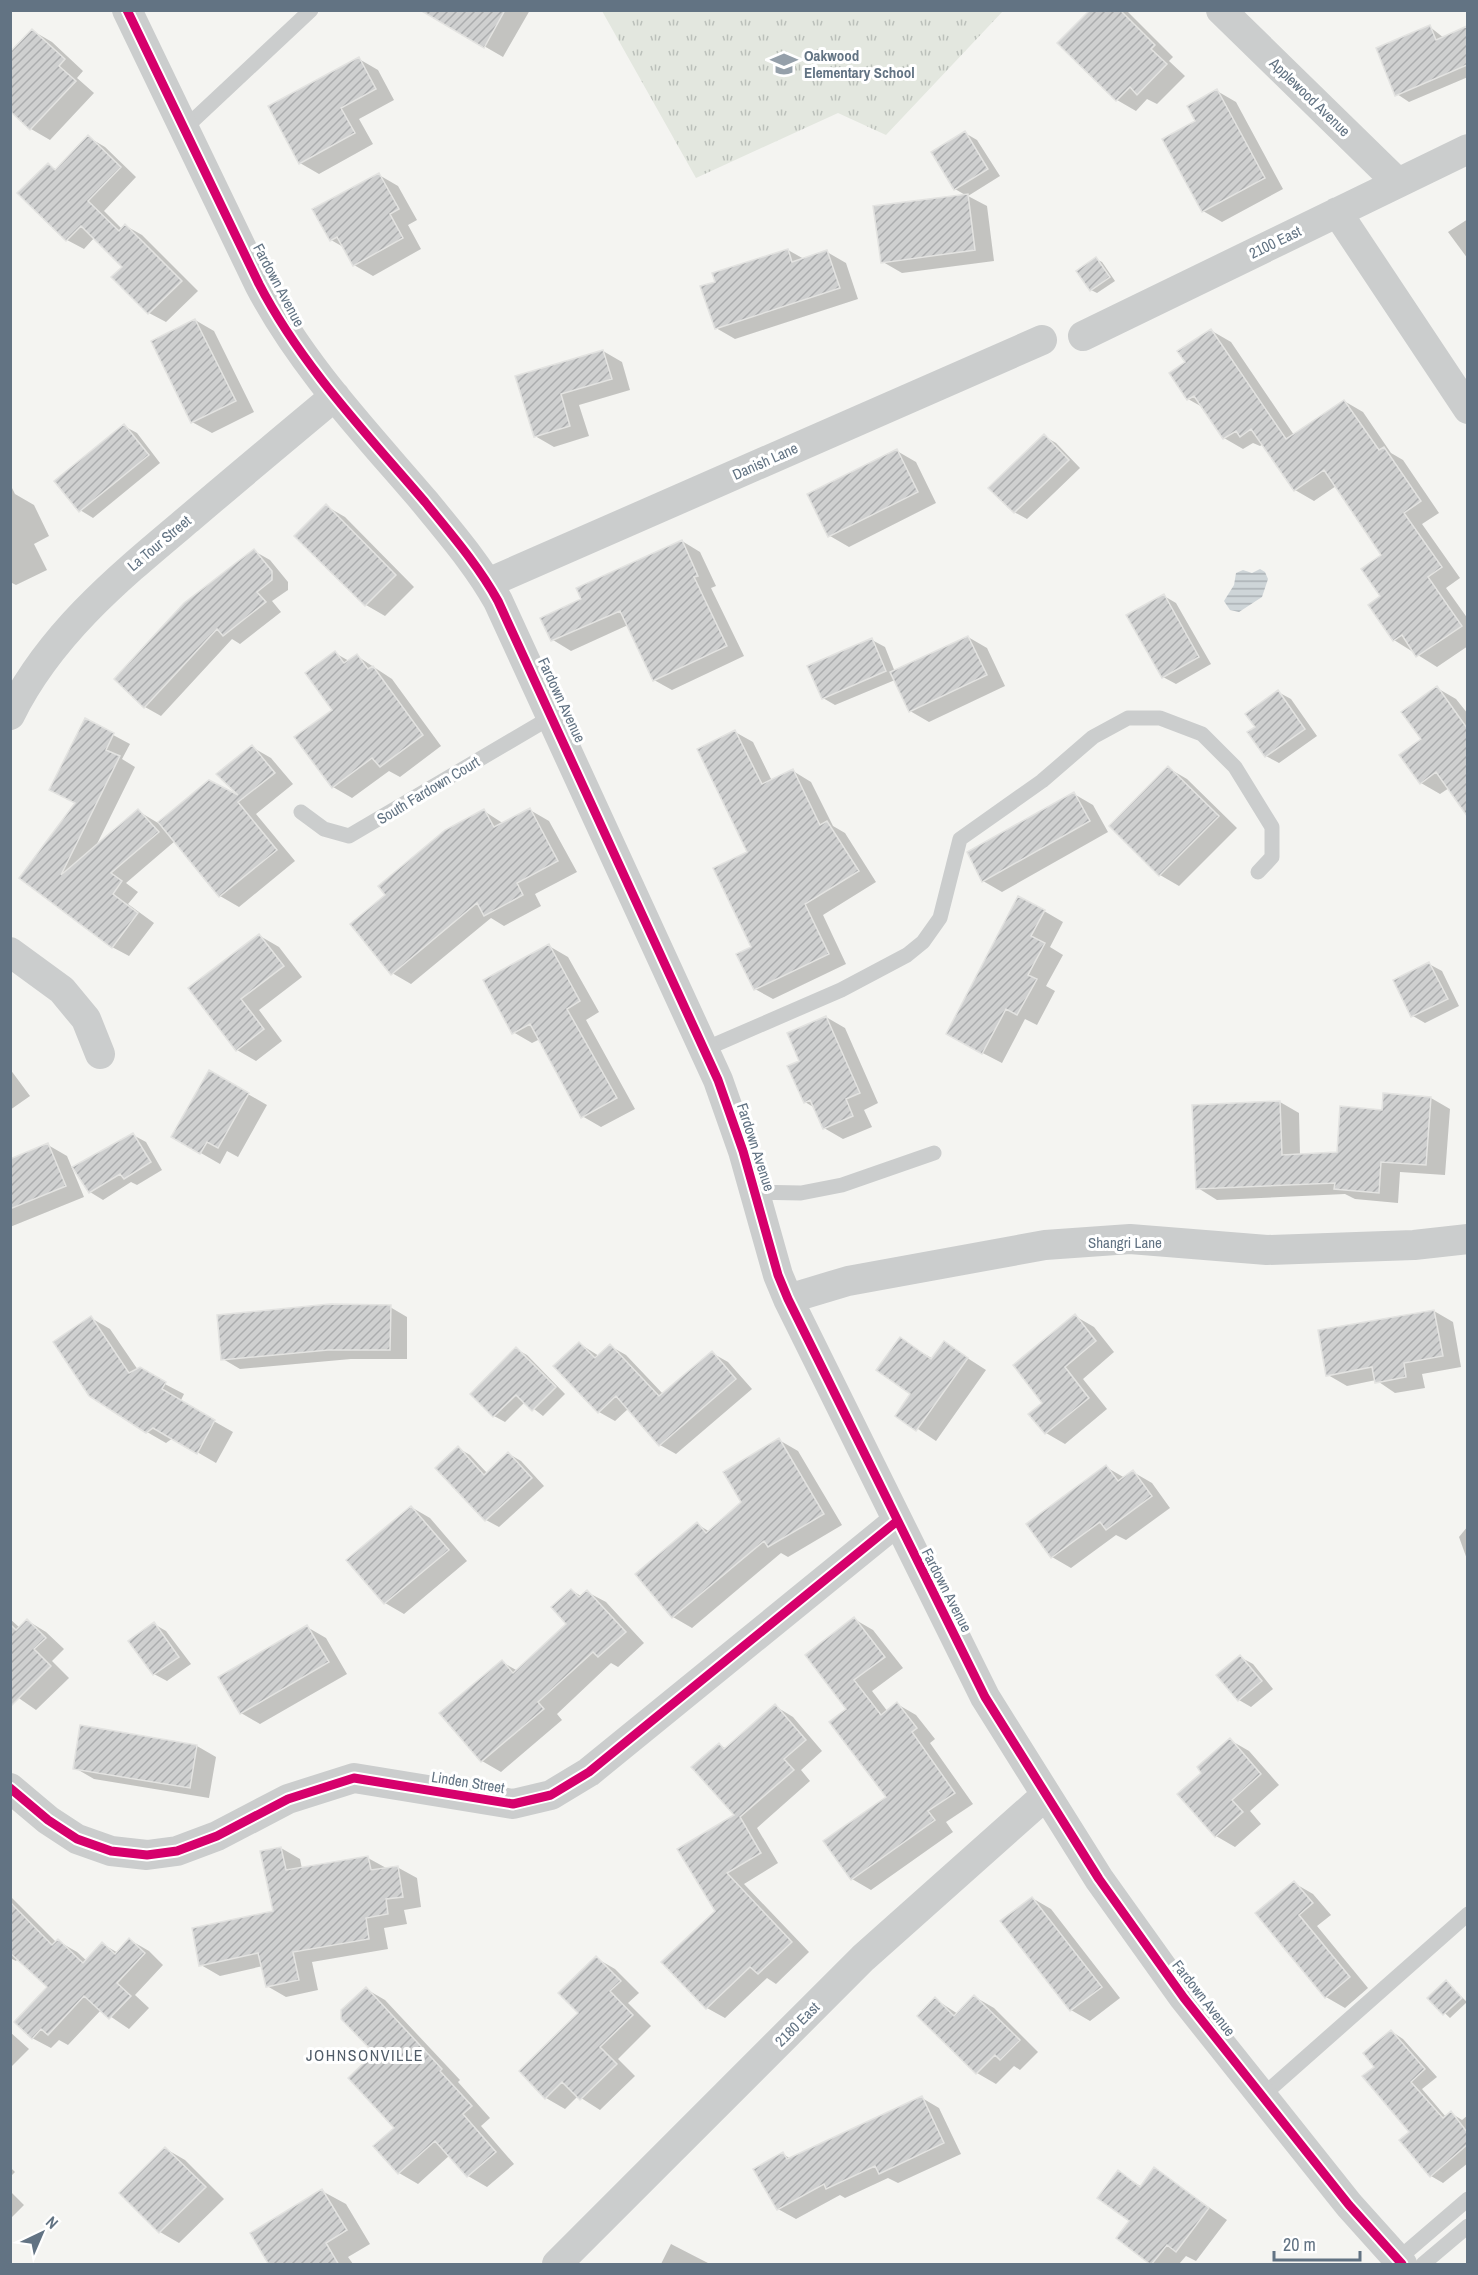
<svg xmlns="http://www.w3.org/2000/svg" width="1478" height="2275" viewBox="0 0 1478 2275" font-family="'Archivo Narrow',sans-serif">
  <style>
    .grass { fill: url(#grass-tufts) }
    .water { fill: url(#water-rules) }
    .shadow { fill: #0003 }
    .building { fill: url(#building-hatch); stroke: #e3e3e1; stroke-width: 1.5 }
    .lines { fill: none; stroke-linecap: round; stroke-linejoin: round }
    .lane { stroke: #cbcdcd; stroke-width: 15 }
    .street { stroke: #cbcdcd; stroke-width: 30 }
    .cycleway-casing { stroke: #fff; stroke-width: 13 }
    .cycleway { stroke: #d6006c; stroke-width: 9 }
    .labels { text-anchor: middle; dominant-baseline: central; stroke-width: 6; stroke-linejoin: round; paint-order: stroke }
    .poi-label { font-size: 15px; font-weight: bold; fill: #627383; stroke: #fff; text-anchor: start }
    .street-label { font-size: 15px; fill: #627383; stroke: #fff }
    .neighbourhood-label { font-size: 16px; letter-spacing: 1.5px; fill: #505c68; stroke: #fff }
  </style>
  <defs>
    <pattern id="grass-tufts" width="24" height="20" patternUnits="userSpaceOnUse" patternTransform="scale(1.5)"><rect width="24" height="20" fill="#e3e7df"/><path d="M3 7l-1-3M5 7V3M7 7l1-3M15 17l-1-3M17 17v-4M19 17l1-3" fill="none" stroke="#bbc0ba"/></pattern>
    <pattern id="water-rules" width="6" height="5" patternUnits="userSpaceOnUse" patternTransform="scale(1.5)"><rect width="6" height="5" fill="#ced5d8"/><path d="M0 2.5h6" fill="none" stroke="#abb1b5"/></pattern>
    <pattern id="building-hatch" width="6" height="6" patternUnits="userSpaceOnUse" patternTransform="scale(1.5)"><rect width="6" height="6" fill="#cfd0d0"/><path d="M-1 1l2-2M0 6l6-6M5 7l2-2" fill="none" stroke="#abadae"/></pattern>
  </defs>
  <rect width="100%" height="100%" fill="#f4f4f1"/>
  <path class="grass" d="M602,11H1003L886,135L838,113L696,178Z"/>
  <path class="water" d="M1260,569L1265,572L1268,579L1262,597L1239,612L1230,610L1224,601L1234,585L1236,573L1243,570L1252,573Z"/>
  <path class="shadow" d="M436,10H530L503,57L432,16Z
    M1092,10H1126L1173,57L1169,61L1185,76L1157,104L1147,99L1136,111L1117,100Z
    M1430,27L1444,38L1468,28V77L1409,102L1397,94Z
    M33,31L52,42L83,71L77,78L94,93L50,140L31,129Z
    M359,59L378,70L394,100L359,119L373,144L319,174L300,163Z
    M1217,91L1236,102L1283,189L1222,222L1203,211L1197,122Z
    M965,133L977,140L1000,176L968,196L987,206L994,261L902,273L883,262L967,196L955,189Z
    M88,137L105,147L136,177L104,211L122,229L126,226L142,235L198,291L166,322L149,313L113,277L124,267L95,237L84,249L67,240L48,165L57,170Z
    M379,175L398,186L417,220L408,225L421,249L373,276L354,265L345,248L331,240Z
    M1468,219V259L1448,232Z
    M788,250L804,259L827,252L846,263L858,299L735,339L716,328L717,282Z
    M1096,259L1102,262L1115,281L1097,293L1091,290Z
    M195,320L214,331L254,412L212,433L192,422Z
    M1212,331L1231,342L1294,435L1344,401L1363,412L1391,453L1403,460L1439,513L1422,524L1460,578L1446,588L1468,619V646L1437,667L1394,640L1382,596L1383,555L1336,486L1314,501L1295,490L1263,444L1260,446L1253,443L1243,449L1224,438L1204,408L1188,399L1187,363Z
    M603,351L622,362L630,390L579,405L589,436L554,447L535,436L517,377Z
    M124,426L137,433L160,463L93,518L80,510Z
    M1044,436L1056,443L1080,468L1027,519L1014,512Z
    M897,451L916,462L936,503L849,547L830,536Z
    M10,484L15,494L34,505L49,536L34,544L47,570L16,585L10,582Z
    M326,506L345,517L414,587L385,616L366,605Z
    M682,541L700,552L716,586L711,588L744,656L672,690L654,680L628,625L571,651L553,640L583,600Z
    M254,551L270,560L288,582V590L272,601L281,612L240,644L232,639L161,716L145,707L116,679Z
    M1164,596L1176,603L1211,664L1176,684L1163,677Z
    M968,637L987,648L1005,686L929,722L910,711L895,680L835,705L823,698L872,640L885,647L895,672Z
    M335,653L349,661L357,656L392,679L441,746L400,777L389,771L352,798L333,787Z
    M1437,688L1456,699L1468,714V804L1456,797L1449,788L1440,794L1421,783L1423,740Z
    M1278,692L1291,699L1317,736L1279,763L1266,756L1257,727Z
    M85,720L130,744L122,759L135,767L95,848L138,811L158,823L209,782L244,799L218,774L252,747L271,758L293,784L256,814L295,861L239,907L220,896L175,841L126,883L138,892L128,904L154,923L129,956L112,947L21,877L77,804Z
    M735,732L753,742L772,781L793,771L811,782L833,826L845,833L876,882L823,915L846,964L773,999L755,989L749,853Z
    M1168,768L1187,779L1237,828L1179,886L1160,875Z
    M1074,794L1093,805L1108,832L1002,892L983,881Z
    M530,810L549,821L577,872L535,894L541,906L504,926L491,918L411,984L392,973L484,811L504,824Z
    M1044,911L1063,922L1050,947L1063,955L1046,986L1055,991L1037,1025L1025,1019L1002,1063L967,1045Z
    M260,936L279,947L302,977L259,1010L282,1041L256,1061L237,1050L190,988Z
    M549,946L568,957L599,1012L586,1020L635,1109L601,1127L582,1116L540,1039L532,1043L513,1032Z
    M1429,964L1442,971L1459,1006L1425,1023L1413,1016Z
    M826,1017L845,1028L878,1103L864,1110L872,1127L843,1139L824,1128L815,1108L805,1102L801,1062Z
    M10,1069L30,1096L10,1110Z
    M210,1072L267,1105L238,1157L227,1151L220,1164L173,1137Z
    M1431,1098L1450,1109L1445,1175L1400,1172L1398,1203L1355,1199L1345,1194L1217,1200L1198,1188L1280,1102L1299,1113L1300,1155L1338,1154L1384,1112Z
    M133,1135L146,1142L162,1170L137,1185L131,1182L103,1200L90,1192L74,1168Z
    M48,1145L67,1156L84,1197L10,1227V1160Z
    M390,1307L407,1317V1359H351L240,1369L223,1359Z
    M1434,1311L1453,1322L1461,1367L1422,1374L1425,1388L1395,1393L1376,1380L1347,1386L1328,1375Z
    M1075,1316L1094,1327L1114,1352L1083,1379L1107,1409L1065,1444L1046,1433L1044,1403Z
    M91,1318L110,1329L138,1370L184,1394L180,1402L233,1432L216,1463L173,1438L166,1443L147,1432Z
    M900,1339L933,1359L944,1343L986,1370L936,1441L897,1415L912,1394Z
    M580,1344L599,1356L610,1346L626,1355L663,1394L712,1353L728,1362L752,1389L676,1454L660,1445L629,1408L615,1421L599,1412Z
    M516,1349L527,1355L565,1394L543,1416L525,1402L505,1422L494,1416L472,1394Z
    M779,1440L798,1451L842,1525L788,1557L781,1553L692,1628L673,1617L697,1524L710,1532L743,1503Z
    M458,1448L470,1455L488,1474L509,1454L521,1461L544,1486L499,1527L486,1520L437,1468Z
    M1106,1467L1125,1478L1133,1472L1152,1483L1170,1508L1126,1540L1116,1535L1071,1568L1052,1557Z
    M411,1507L430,1518L467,1561L404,1614L385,1603Z
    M1468,1526V1562L1459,1537Z
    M571,1590L581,1596L587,1592L606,1602L644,1643L618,1667L611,1663L557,1714L562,1720L501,1772L482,1761L442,1713L502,1662L518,1671L568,1624Z
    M10,1619L20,1628L28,1621L46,1632L64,1649L52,1661L69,1678L36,1710L10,1692Z
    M854,1619L873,1630L903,1668L872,1691L888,1712L897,1704L916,1715L935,1739L930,1743L973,1804L946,1822L953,1832L871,1890L852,1879L888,1797L848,1709Z
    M154,1624L166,1631L191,1664L167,1681L154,1674Z
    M307,1627L326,1638L347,1674L260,1724L241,1713Z
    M1240,1657L1253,1664L1273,1689L1251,1707L1239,1700Z
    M775,1706L793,1717L822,1751L801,1770L810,1781L757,1828L778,1863L744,1884L809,1952L776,1984L767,1978L725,2018L707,2008L717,1911L736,1815L719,1745L727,1749Z
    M82,1726L197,1746L216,1757L209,1798L94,1779L75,1768Z
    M1230,1740L1249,1751L1279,1785L1250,1811L1261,1824L1235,1847L1216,1836L1179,1794L1203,1773Z
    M281,1848L300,1859L302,1869L368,1858L388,1869L397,1867L417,1878L421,1907L404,1910L407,1924L384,1928L388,1949L312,1962L318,1990L286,1997L267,1986L263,1966L220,1976L201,1965L275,1913Z
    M1294,1883L1313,1894L1331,1915L1317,1926L1368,1988L1345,2008L1326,1997L1257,1913Z
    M10,1896L56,1942L58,1941L77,1952L87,1961L103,1944L118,1953L130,1940L149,1951L163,1965L135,1995L149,2008L129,2029L101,2010L68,2045L59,2040L51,2048L32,2038L49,1987L18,1958L16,1961L10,1958Z
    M1032,1898L1051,1909L1120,1998L1090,2021L1071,2010Z
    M596,1958L615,1969L639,1993L628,2003L651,2026L618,2059L635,2076L600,2110L578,2096L565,2109L546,2098L521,2071L580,2013Z
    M1446,1982L1467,2002L1450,2018L1429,1998Z
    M366,1989L385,2000L460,2080L458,2082L490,2118L481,2126L514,2164L487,2187L468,2176L450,2155L418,2184L399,2173L396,2128L376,2053Z
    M975,1997L994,2008L1038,2052L1020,2070L1014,2066L996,2084L977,2073L935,1999L958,2014Z
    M1391,2031L1403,2039L1437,2077L1422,2089L1446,2117L1451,2113L1462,2120L1468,2115V2163L1443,2183L1431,2176L1411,2132L1376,2067Z
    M10,2032L29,2049L10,2068Z
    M922,2098L939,2108L961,2154L898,2183L888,2178L845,2198L840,2195L796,2219L778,2209L783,2154L791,2159Z
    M166,2149L185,2160L224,2199L179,2243L160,2232L121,2193Z
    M10,2167L15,2172L10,2177Z
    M1155,2169L1227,2220L1196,2261L1186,2256L1179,2264H1154L1118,2238L1131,2221L1118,2172L1142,2187Z
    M10,2191L24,2205L10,2219Z
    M322,2191L346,2204L370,2244L348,2257L353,2264H271Z
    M671,2244L704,2261L710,2264H661Z
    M66,2263L69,2264H30Z"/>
  <path class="building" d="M420,10H505L484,48Z
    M1090,10H1120L1155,45L1151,49L1167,64L1137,95L1130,87L1116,101L1057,43Z
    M1430,25L1436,40L1467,26V65L1395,96L1376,48Z
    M32,29L65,59L59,66L76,81L30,130L10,111V52Z
    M359,57L376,89L341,108L355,133L299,164L268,106Z
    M1217,89L1265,178L1202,212L1162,139L1195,121L1187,106Z
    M965,131L988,169L954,190L931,152Z
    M88,135L121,167L88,201L119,231L125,224L182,281L148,314L111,277L122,267L81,226L66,241L17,193L48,163L55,170Z
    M379,173L399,209L390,214L403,238L353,266L337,237L330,241L312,209Z
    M968,194L975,250L881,263L873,206Z
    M788,249L792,262L827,250L840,288L715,329L700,286L715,282L712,273Z
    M1096,257L1110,277L1090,291L1076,271Z
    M195,319L236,401L191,423L151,341Z
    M1211,329L1286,439L1344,400L1379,450L1384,447L1421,501L1404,513L1442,567L1428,577L1462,626L1416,657L1402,635L1393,641L1368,605L1380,596L1361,569L1381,555L1324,470L1294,491L1251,429L1240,437L1236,431L1223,439L1194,396L1187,400L1169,373L1185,362L1177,351Z
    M603,350L612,379L561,394L570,426L534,437L515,376Z
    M124,424L149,455L79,512L54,481Z
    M1044,434L1069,460L1014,513L988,488Z
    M897,449L918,492L828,537L807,494Z
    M326,504L396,575L365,606L294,536Z
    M682,540L698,576L694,577L727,646L653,681L620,611L551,641L540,618L581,599L576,588Z
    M254,549L272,571V580L257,592L266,602L223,636L217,629L144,708L114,679L184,603Z
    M1164,594L1199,657L1162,678L1126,615Z
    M968,636L987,675L909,712L890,672Z
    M872,638L886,671L822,699L807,666Z
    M335,651L344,663L357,654L368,669L373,666L423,735L380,767L372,758L332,788L294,737L332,710L305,673Z
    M1437,686L1467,728V816L1436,772L1420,784L1399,755L1421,739L1401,712Z
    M1278,690L1305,729L1265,757L1247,732L1255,727L1245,714Z
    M85,718L114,733L106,750L120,756L61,875L138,809L159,832L111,873L122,881L113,894L138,913L112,948L19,878L75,803L49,790Z
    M735,730L762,784L793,769L820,825L827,821L859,871L805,904L829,954L754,990L736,954L751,947L713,868L747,852L697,749Z
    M252,745L275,773L238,802L277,850L219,897L158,822L209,780L238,795L216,774Z
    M1168,766L1219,816L1159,876L1109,826Z
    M1074,792L1090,821L982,882L967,852Z
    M530,808L558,861L517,883L523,895L484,916L477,903L391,975L350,924L385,895L378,886L445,830L484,809L494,827Z
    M1018,896L1045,910L1031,936L1045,943L1028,975L1037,979L1017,1015L1006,1009L982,1054L946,1034Z
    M259,934L284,966L241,999L264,1029L236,1051L188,988Z
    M549,944L580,1001L567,1009L617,1098L581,1118L530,1024L512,1034L483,980Z
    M1429,962L1448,999L1411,1017L1393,980Z
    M826,1016L860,1093L846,1099L853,1116L823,1129L810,1100L804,1103L787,1066L799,1061L787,1033Z
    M209,1070L249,1093L218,1148L207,1142L200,1154L171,1137Z
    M1383,1093L1431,1097L1426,1165L1381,1162L1379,1193L1334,1189L1335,1183L1196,1189L1192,1105L1280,1101L1282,1155L1337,1152L1340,1106L1382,1110Z
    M133,1133L151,1162L124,1179L120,1174L89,1193L72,1167Z
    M48,1143L66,1186L10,1209V1159Z
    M330,1304L391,1305L390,1350H328L221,1360L217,1315Z
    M1434,1310L1443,1356L1404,1363L1406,1377L1375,1383L1372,1367L1326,1376L1318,1330Z
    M1075,1314L1096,1341L1065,1367L1089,1398L1045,1434L1028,1414L1042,1403L1013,1365Z
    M91,1316L129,1373L140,1367L166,1382L162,1389L215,1420L197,1454L153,1428L146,1433L89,1396L53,1342Z
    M900,1337L931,1359L944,1341L968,1358L916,1431L895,1416L910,1394L876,1370Z
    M579,1342L595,1358L610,1344L659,1396L712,1351L736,1379L659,1446L616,1396L598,1413L553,1366Z
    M516,1347L556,1387L532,1411L516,1395L493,1417L470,1394Z
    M779,1438L824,1514L768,1547L764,1541L672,1618L635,1574L697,1522L706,1533L741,1502L723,1472Z
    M458,1446L484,1475L508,1452L532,1478L485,1521L435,1468Z
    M1106,1465L1118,1481L1133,1470L1152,1496L1106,1530L1100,1522L1051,1558L1026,1524Z
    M411,1506L449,1550L384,1604L346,1560Z
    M571,1589L579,1597L587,1590L626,1632L598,1657L593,1652L538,1702L544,1709L481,1762L439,1713L502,1660L513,1673L566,1624L551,1607Z
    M854,1617L885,1657L854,1680L881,1715L897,1702L917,1728L912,1732L955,1793L928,1811L935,1820L851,1880L823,1841L886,1797L829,1722L846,1709L805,1655Z
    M27,1619L46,1638L34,1649L51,1666L10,1707V1624L16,1630Z
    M154,1622L179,1657L153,1675L128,1641Z
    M307,1625L329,1662L240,1714L218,1677Z
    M1240,1655L1262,1681L1238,1701L1216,1675Z
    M775,1704L806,1740L784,1759L794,1770L740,1817L761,1853L727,1873L792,1942L758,1974L750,1967L706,2009L661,1962L715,1911L677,1849L734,1815L691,1767L719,1743L724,1749Z
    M80,1725L197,1745L190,1788L73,1769Z
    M1230,1738L1261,1774L1232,1800L1243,1812L1215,1837L1177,1794L1201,1773L1197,1767Z
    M281,1847L286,1870L368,1856L371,1870L398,1866L403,1897L386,1899L388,1914L366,1918L369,1939L293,1952L299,1980L266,1987L258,1953L199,1966L192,1928L273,1911L260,1851Z
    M1294,1881L1313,1903L1299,1915L1350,1977L1325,1998L1255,1913Z
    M1032,1897L1102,1987L1070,2011L1000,1921Z
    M10,1902L52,1945L58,1939L83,1963L102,1942L115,1954L129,1938L145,1953L117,1983L131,1996L109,2019L84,1996L48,2035L41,2029L32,2039L14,2022L47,1987L10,1953Z
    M596,1956L621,1981L610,1991L633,2015L600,2047L617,2064L580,2100L562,2082L545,2099L519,2071L578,2013L558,1993Z
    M1446,1980L1462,1998L1443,2015L1427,1998Z
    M366,1987L442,2069L440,2071L472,2106L463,2114L496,2152L467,2177L435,2141L398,2174L373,2146L394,2128L348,2078L374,2053L341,2019V2010Z
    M974,1995L1020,2040L1000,2060L995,2055L976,2074L917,2016L935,1997L954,2016Z
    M1391,2030L1425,2069L1411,2082L1443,2118L1451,2111L1467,2132V2145L1430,2177L1399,2140L1409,2132L1362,2076L1374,2067L1363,2053Z
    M922,2096L944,2143L879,2174L875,2166L826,2189L824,2184L777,2210L753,2169L783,2152L787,2159Z
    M165,2147L206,2187L159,2233L119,2193Z
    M1154,2167L1209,2208L1176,2252L1167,2245L1151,2265L1116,2238L1129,2221L1097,2198L1118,2170L1140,2187Z
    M322,2189L347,2230L326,2243L339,2265H269L250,2233Z"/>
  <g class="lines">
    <path class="lane" d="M185,128L311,10
      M301,812L324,829L349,836L553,716
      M705,1049L841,990L907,955L923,942L940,918L960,839L1042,781L1093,737L1128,718H1160L1202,734L1235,767L1272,827V857L1258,872
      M755,1192L801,1193L842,1185L934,1153
      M1262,2096L1468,1914
      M1397,2260L1468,2199
      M1423,2264L1468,2226"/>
    <path class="street" d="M127,10L259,284C301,365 366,433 425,502C451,534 478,565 498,601L718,1080L743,1151L778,1275L788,1299L985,1697L1099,1879L1184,1998L1349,2205L1402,2264
      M1221,10L1398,183
      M1337,212L1468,409
      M1083,336L1468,149
      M488,583L1042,340
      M10,715C51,632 122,575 191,517C239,476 287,436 335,396
      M10,952L62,990L86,1019L100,1054
      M788,1299L848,1281L1045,1245L1130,1239L1267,1250L1414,1245L1468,1239
      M10,1788L48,1820L77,1839L111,1851L147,1855L177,1851L217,1836L288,1799L354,1778L513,1804L551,1795L589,1772L896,1522
      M557,2264L863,1958L1046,1795"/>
    <defs>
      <path id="cycleway" d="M127,10L259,284C301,365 366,433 425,502C451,534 478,565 498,601L718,1080L743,1151L778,1275L788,1299L985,1697L1099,1879L1184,1998L1349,2205L1402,2264
        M10,1788L48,1820L77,1839L111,1851L147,1855L177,1851L217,1836L288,1799L354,1778L513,1804L551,1795L589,1772L896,1522"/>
    </defs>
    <use href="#cycleway" class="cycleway-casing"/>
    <use href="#cycleway" class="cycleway"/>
  </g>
  <defs>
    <symbol id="school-bare" viewBox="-9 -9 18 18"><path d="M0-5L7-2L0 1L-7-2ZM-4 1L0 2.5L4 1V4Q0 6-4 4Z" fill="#95a0aa" stroke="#fff" stroke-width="2.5" paint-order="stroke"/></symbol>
  </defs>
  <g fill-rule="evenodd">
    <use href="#school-bare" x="765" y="45" width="38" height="38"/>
  </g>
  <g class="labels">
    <g class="poi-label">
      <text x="804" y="55">Oakwood<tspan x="804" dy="17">Elementary School</tspan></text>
    </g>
    <g class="street-label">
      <text transform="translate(1310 97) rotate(44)">Applewood Avenue</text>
      <text transform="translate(1275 242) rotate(-26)">2100 East</text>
      <text transform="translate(279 285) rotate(62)">Fardown Avenue</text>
      <text transform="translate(765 461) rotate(-24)">Danish Lane</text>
      <text transform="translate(159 543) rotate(-40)">La Tour Street</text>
      <text transform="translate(562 700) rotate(65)">Fardown Avenue</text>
      <text transform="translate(428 790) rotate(-31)">South Fardown Court</text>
      <text transform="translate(756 1147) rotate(72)">Fardown Avenue</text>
      <text x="1125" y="1242">Shangri Lane</text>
      <text transform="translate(947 1590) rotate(63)">Fardown Avenue</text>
      <text transform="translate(468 1782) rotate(9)">Linden Street</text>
      <text transform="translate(1204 1998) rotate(52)">Fardown Avenue</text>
      <text transform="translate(797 2024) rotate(-45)">2180 East</text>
    </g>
    <g class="neighbourhood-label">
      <text x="365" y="2055">JOHNSONVILLE</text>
    </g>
  </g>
  <rect width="1478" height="2275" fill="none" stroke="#627383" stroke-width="24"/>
  <g transform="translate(42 2233) rotate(44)" stroke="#ffffff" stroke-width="4.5" paint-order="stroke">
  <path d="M0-4.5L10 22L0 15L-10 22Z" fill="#627383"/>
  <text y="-9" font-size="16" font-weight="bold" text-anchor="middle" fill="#627383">N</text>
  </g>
  <path d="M1274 2251v9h86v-9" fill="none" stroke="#627383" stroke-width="3"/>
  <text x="1283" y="2251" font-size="18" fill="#627383" stroke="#ffffff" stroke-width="4.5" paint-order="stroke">20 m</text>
</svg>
